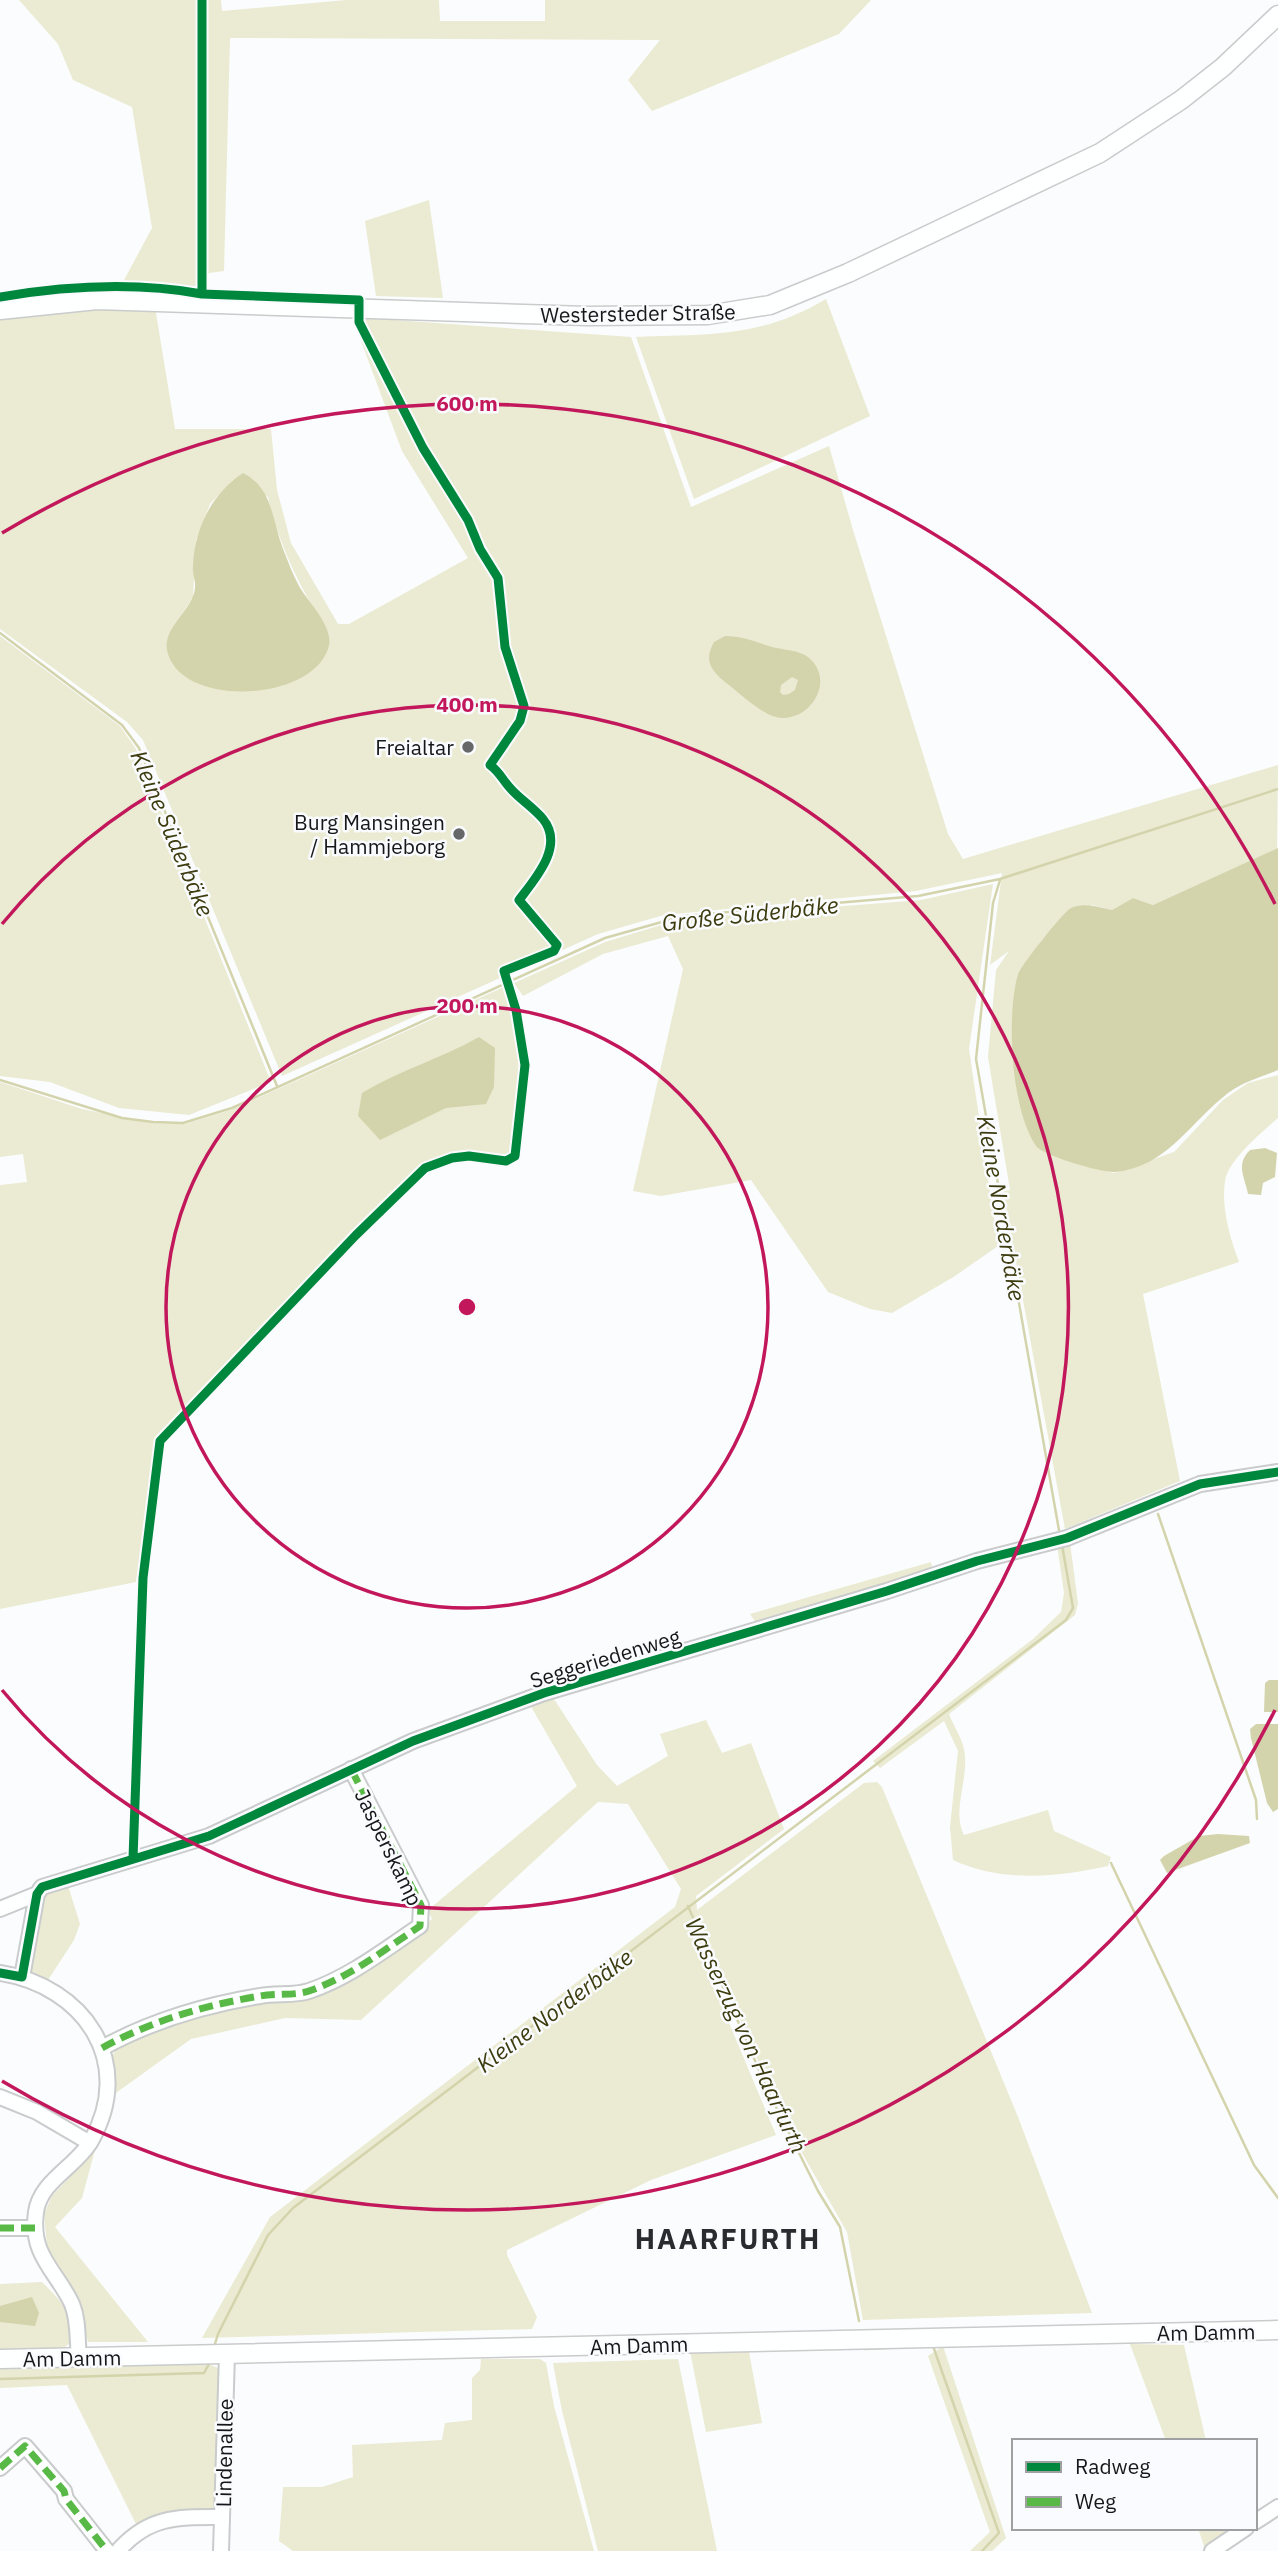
<svg xmlns="http://www.w3.org/2000/svg" width="1278" height="2551" viewBox="0 0 1278 2551" font-family="'IBM Plex Sans',sans-serif">
  <style>
    .green { fill: #eaebd2; fill-rule: evenodd }
    .water { fill: #d3d4ac; fill-rule: evenodd }
    .lines { fill: none; stroke-linecap: round; stroke-linejoin: round }
    .stream { stroke: #d3d4ac; stroke-width: 2.5 }
    .minor-casing { stroke: #cacbcc; stroke-width: 18 }
    .major-casing { stroke: #cacbcc; stroke-width: 21 }
    .minor { stroke: #feffff; stroke-width: 14 }
    .major { stroke: #feffff; stroke-width: 18 }
    .quiet { stroke: #58b947; stroke-width: 7; stroke-dasharray: 14 7; stroke-linecap: butt }
    .cycleway-casing { stroke: #fafbfe; stroke-width: 13 }
    .cycleway { stroke: #00873e; stroke-width: 9 }
    .ring { fill: none; stroke: #c2185b; stroke-width: 3.5 }
    .poi-dot { fill: #666768; stroke: #fafbfe; stroke-width: 2.5 }
    .labels { text-anchor: middle; dominant-baseline: central; stroke-width: 5; stroke-linejoin: round; paint-order: stroke }
    .street-label { font-size: 21px; fill: #161718; stroke: #fafbfe }
    .poi-label { font-size: 21px; fill: #161718; stroke: #fafbfe; text-anchor: end }
    .water-label { font-size: 23px; font-style: italic; fill: #3d3c0f; stroke: #fafbfe }
    .district-label { font-size: 28px; font-weight: bold; letter-spacing: 2px; fill: #2a2b2f; stroke: #fafbfe }
    .centre { fill: #c2185b; stroke: #fafbfe; stroke-width: 3.5 }
    .ring-label { font-size: 21px; text-anchor: middle; font-weight: bold; fill: #c2185b; stroke: #fafbfe; stroke-width: 5; stroke-linejoin: round; paint-order: stroke }
  </style>
  <rect width="100%" height="100%" fill="#fbfcfd"/>
  <path class="green" d="M19,0H221L222,11L346,0H439L440,21H545V0H871L839,34L652,111L628,80L660,40L230,38L224,271L209,273L198,287L123,282L152,228L132,107L73,80L58,44Z
    M429,200L443,298L376,296L365,221Z
    M826,299L870,416L694,499L636,337C709,334 761,338 826,299Z
    M59,307H155L175,429H271L277,490L291,543L338,624H349L468,558L402,451L352,317L631,337L691,507L829,446L853,530L948,834L963,859L1278,765L1277,849L1153,905L1133,898L1112,910L1092,905L1045,936L1018,972L1014,1013L1013,1057L1066,1161L1114,1173L1174,1152L1223,1100L1248,1083L1278,1075V1118C1263,1131 1228,1160 1225,1181C1221,1207 1230,1238 1239,1262L1143,1294L1180,1481L1065,1529L1003,1191L1010,1190L988,1057L996,970L1009,951L990,965L1002,873L916,891L664,915L598,934L282,1076L143,740L127,722L0,629V319ZM233,480L268,497C279,546 300,588 327,630L171,631L193,597L196,540L210,504Z
    M0,636L120,726L136,749L271,1082L189,1115L119,1108L50,1082L0,1076Z
    M993,884L969,1049L998,1246L955,1276L892,1313L870,1309L828,1292L751,1180L661,1196L633,1191L683,969L668,936L603,954L523,996L514,983L605,942L681,919L921,900Z
    M506,986L522,1068L515,1149L511,1155L502,1159L466,1155L438,1158L423,1166L262,1326L158,1440L136,1582L0,1609V1185L27,1182L23,1154L0,1157V1082L82,1109L151,1123L185,1124L231,1110Z
    M1070,1543L1078,1603L1075,1615L949,1714C953,1725 962,1738 964,1749C970,1778 951,1810 964,1835L1048,1810L1054,1831L1111,1857L1108,1866C1058,1877 1002,1883 953,1860L950,1827L958,1751L944,1721L880,1768L873,1761L1033,1639L1061,1612L1064,1593L1057,1545Z
    M931,1562L933,1572L758,1626L750,1614Z
    M552,1696L597,1765L617,1786L668,1756L660,1734L706,1720L722,1753L751,1743L784,1829L696,1896L697,1910L864,1783L877,1782L882,1787L1018,2117L1092,2313L863,2320L847,2232L802,2153L795,2130L770,2089L719,1970L709,1975L776,2135L651,2180L507,2250V2255L537,2317L532,2329L202,2338L270,2217L675,1907L681,1889L628,1804L598,1802L361,2020L285,2018L191,2039L113,2095L110,2058L126,2037L224,2008L311,1993L375,1961L432,1919L428,1910L577,1786L529,1703Z
    M66,1879L80,1924L74,1940L48,1980L29,1971L38,1894Z
    M95,2150L82,2198L55,2227L148,2342H88L78,2302L48,2255L44,2214L52,2196Z
    M42,2282C64,2304 72,2311 69,2344L54,2355L0,2356V2284Z
    M1130,2344L1184,2345L1206,2441H1166Z
    M943,2346L1006,2538L992,2551H970L990,2532L928,2356Z
    M690,2351L749,2352L762,2423L706,2432Z
    M481,2359H540L546,2363L554,2406L594,2551H293L279,2541L283,2487H322L353,2477L352,2445L442,2440L445,2423L472,2420V2378L480,2370Z
    M678,2359L717,2551H598L562,2411L553,2363Z
    M205,2363L221,2369L219,2494L211,2512L179,2511L136,2524L67,2385L0,2388V2368Z
    M1198,2528H1225L1227,2536L1205,2549Z"/>
  <path class="water" d="M243,473C273,488 272,520 283,549C288,561 292,573 298,584C306,600 333,625 329,645C317,702 179,710 167,650C163,627 193,610 195,588C196,581 192,574 193,567C194,530 211,494 243,473Z
    M725,636C742,636 756,642 772,647C783,650 799,650 808,657C840,683 803,732 768,714C753,706 738,692 725,682C710,669 704,660 714,642ZM792,677L798,680L795,690L789,694L783,695L780,692L781,685Z
    M1278,848V1070C1257,1079 1240,1082 1222,1098C1187,1127 1165,1167 1115,1172C1102,1173 1044,1156 1036,1146C1011,1110 1006,1016 1018,974C1020,967 1063,912 1071,908C1083,902 1100,907 1112,910L1133,898L1153,905Z
    M479,1037L495,1048L494,1087L486,1104L446,1108L380,1140L358,1116L362,1093C399,1070 441,1059 479,1037Z
    M1265,1148L1277,1153L1275,1177L1263,1183L1261,1195L1248,1194C1245,1177 1235,1165 1250,1150Z
    M1269,1680H1278V1712H1264L1265,1683Z
    M1256,1724H1278V1809L1273,1812L1267,1803L1251,1738L1250,1729Z
    M1218,1834L1249,1836L1250,1843L1167,1873L1160,1860L1164,1856L1199,1836Z
    M32,2297L39,2313L35,2326L0,2322V2306Z"/>
  <g class="lines">
    <path class="stream" d="M0,633L122,725L139,748L277,1086
      M1000,880L993,903L976,1059L1060,1536
      M0,1080L122,1118L153,1122L183,1123L232,1108L605,938L683,916L918,896L1000,879L1278,789
      M1158,1514L1256,1800L1257,1819
      M1111,1863L1254,2165L1278,2198
      M688,1906L769,2093L818,2191L840,2227L859,2321
      M933,2346L999,2533L982,2551
      M214,2347L218,2334L268,2235L293,2208L1066,1620L1073,1608L1062,1545
      M865,2349L906,2347
      M0,2379L204,2373L211,2360"/>
    <defs>
      <path id="minor" d="M0,1909L37,1894
        M0,1973C84,1986 136,2062 91,2141C76,2167 40,2181 36,2212C30,2256 56,2270 72,2304C79,2321 77,2340 79,2357
        M22,1977L37,1894L42,1887L209,1836L413,1741L544,1693L887,1591L977,1561L1067,1538L1200,1484L1278,1472
        M102,2048C151,2021 205,2005 260,1996C276,1993 294,1996 309,1991C350,1977 384,1950 420,1926L421,1905L351,1769
        M0,2097L37,2112L90,2143
        M0,2228H35
        M0,2468L25,2446L64,2491L66,2499L107,2551
        M1255,2522L1278,2507
        M118,2551C149,2515 180,2517 222,2517
        M221,2551L227,2354
        M1212,2551L1246,2528"/>
      <path id="major" d="M0,310L97,300L587,316L708,315L770,305L848,273L1100,153L1181,100L1223,67L1278,15
        M0,2359L1278,2330"/>
    </defs>
    <use href="#minor" class="minor-casing"/>
    <use href="#major" class="major-casing"/>
    <use href="#minor" class="minor"/>
    <use href="#major" class="major"/>
    <path class="quiet" d="M102,2048C151,2021 205,2005 260,1996C276,1993 294,1996 309,1991C350,1977 384,1950 420,1926L421,1905L351,1769
      M0,2228H35
      M0,2468L25,2446L64,2491L66,2499L107,2551"/>
    <defs>
      <path id="cycleway" d="M202,0V294
        M0,297C65,286 137,282 202,294L359,300V322L423,448L468,520L480,549L498,578L505,647L524,706L520,721L490,765C500,772 503,781 511,789C521,800 534,808 543,819C565,846 535,879 519,900L557,945L554,951L504,971L516,1010L525,1065L515,1156L506,1161L469,1156L452,1158L425,1168L356,1235L160,1441L143,1578L133,1859
        M0,1973L22,1977L37,1894L42,1887L209,1836L413,1741L544,1693L887,1591L977,1561L1067,1538L1200,1484L1278,1472"/>
    </defs>
    <use href="#cycleway" class="cycleway-casing"/>
    <use href="#cycleway" class="cycleway"/>
  </g>
  <g class="ring">
    <circle cx="467" cy="1307" r="301"/>
    <path d="M2 924A602 602 0 1 1 2 1690"/>
    <path d="M1275 1710A903 903 0 0 1 2 2081M2 533A903 903 0 0 1 1275 904"/>
  </g>
  <g class="poi-dot">
    <circle cx="468" cy="747" r="7"/>
    <circle cx="459" cy="834" r="7"/>
  </g>
  <g class="labels">
    <g class="street-label">
      <text transform="translate(638 313) rotate(-1)">Westersteder Straße</text>
      <text transform="translate(605 1658) rotate(-17)">Seggeriedenweg</text>
      <text transform="translate(389 1847) rotate(64)">Jasperskamp</text>
      <text transform="translate(1206 2332) rotate(-1)">Am Damm</text>
      <text transform="translate(639 2345) rotate(-2)">Am Damm</text>
      <text transform="translate(72 2358) rotate(-1)">Am Damm</text>
      <text transform="translate(224 2453) rotate(-89)">Lindenallee</text>
    </g>
    <g class="poi-label">
      <text x="454" y="747">Freialtar</text>
      <text x="445" y="822">Burg Mansingen<tspan x="445" dy="24">/ Hammjeborg</tspan></text>
    </g>
    <g class="water-label">
      <text transform="translate(173 833) rotate(67)">Kleine Süderbäke</text>
      <text transform="translate(750 913) rotate(-6)">Große Süderbäke</text>
      <text transform="translate(1002 1208) rotate(80)">Kleine Norderbäke</text>
      <text transform="translate(554 2010) rotate(-37)">Kleine Norderbäke</text>
      <text transform="translate(747 2035) rotate(65)">Wasserzug von Haarfurth</text>
    </g>
    <g class="district-label">
      <text x="728" y="2238">HAARFURTH</text>
    </g>
  </g>
  <circle cx="467" cy="1307" r="10" class="centre"/>
  <g class="ring-label">
    <text x="467" y="411">600 m</text>
    <text x="467" y="712">400 m</text>
    <text x="467" y="1013">200 m</text>
  </g>
  <rect x="1012" y="2439" width="245" height="91" fill="#fafbfe" stroke="#9fa0a2" stroke-width="2"/>
  <rect x="1026" y="2462" width="35" height="10" fill="#00873e" stroke="#9fa0a2" stroke-width="2"/>
  <text x="1075" y="2474" font-size="21" fill="#161718">Radweg</text>
  <rect x="1026" y="2497" width="35" height="10" fill="#58b947" stroke="#9fa0a2" stroke-width="2"/>
  <text x="1075" y="2509" font-size="21" fill="#161718">Weg</text>
</svg>
